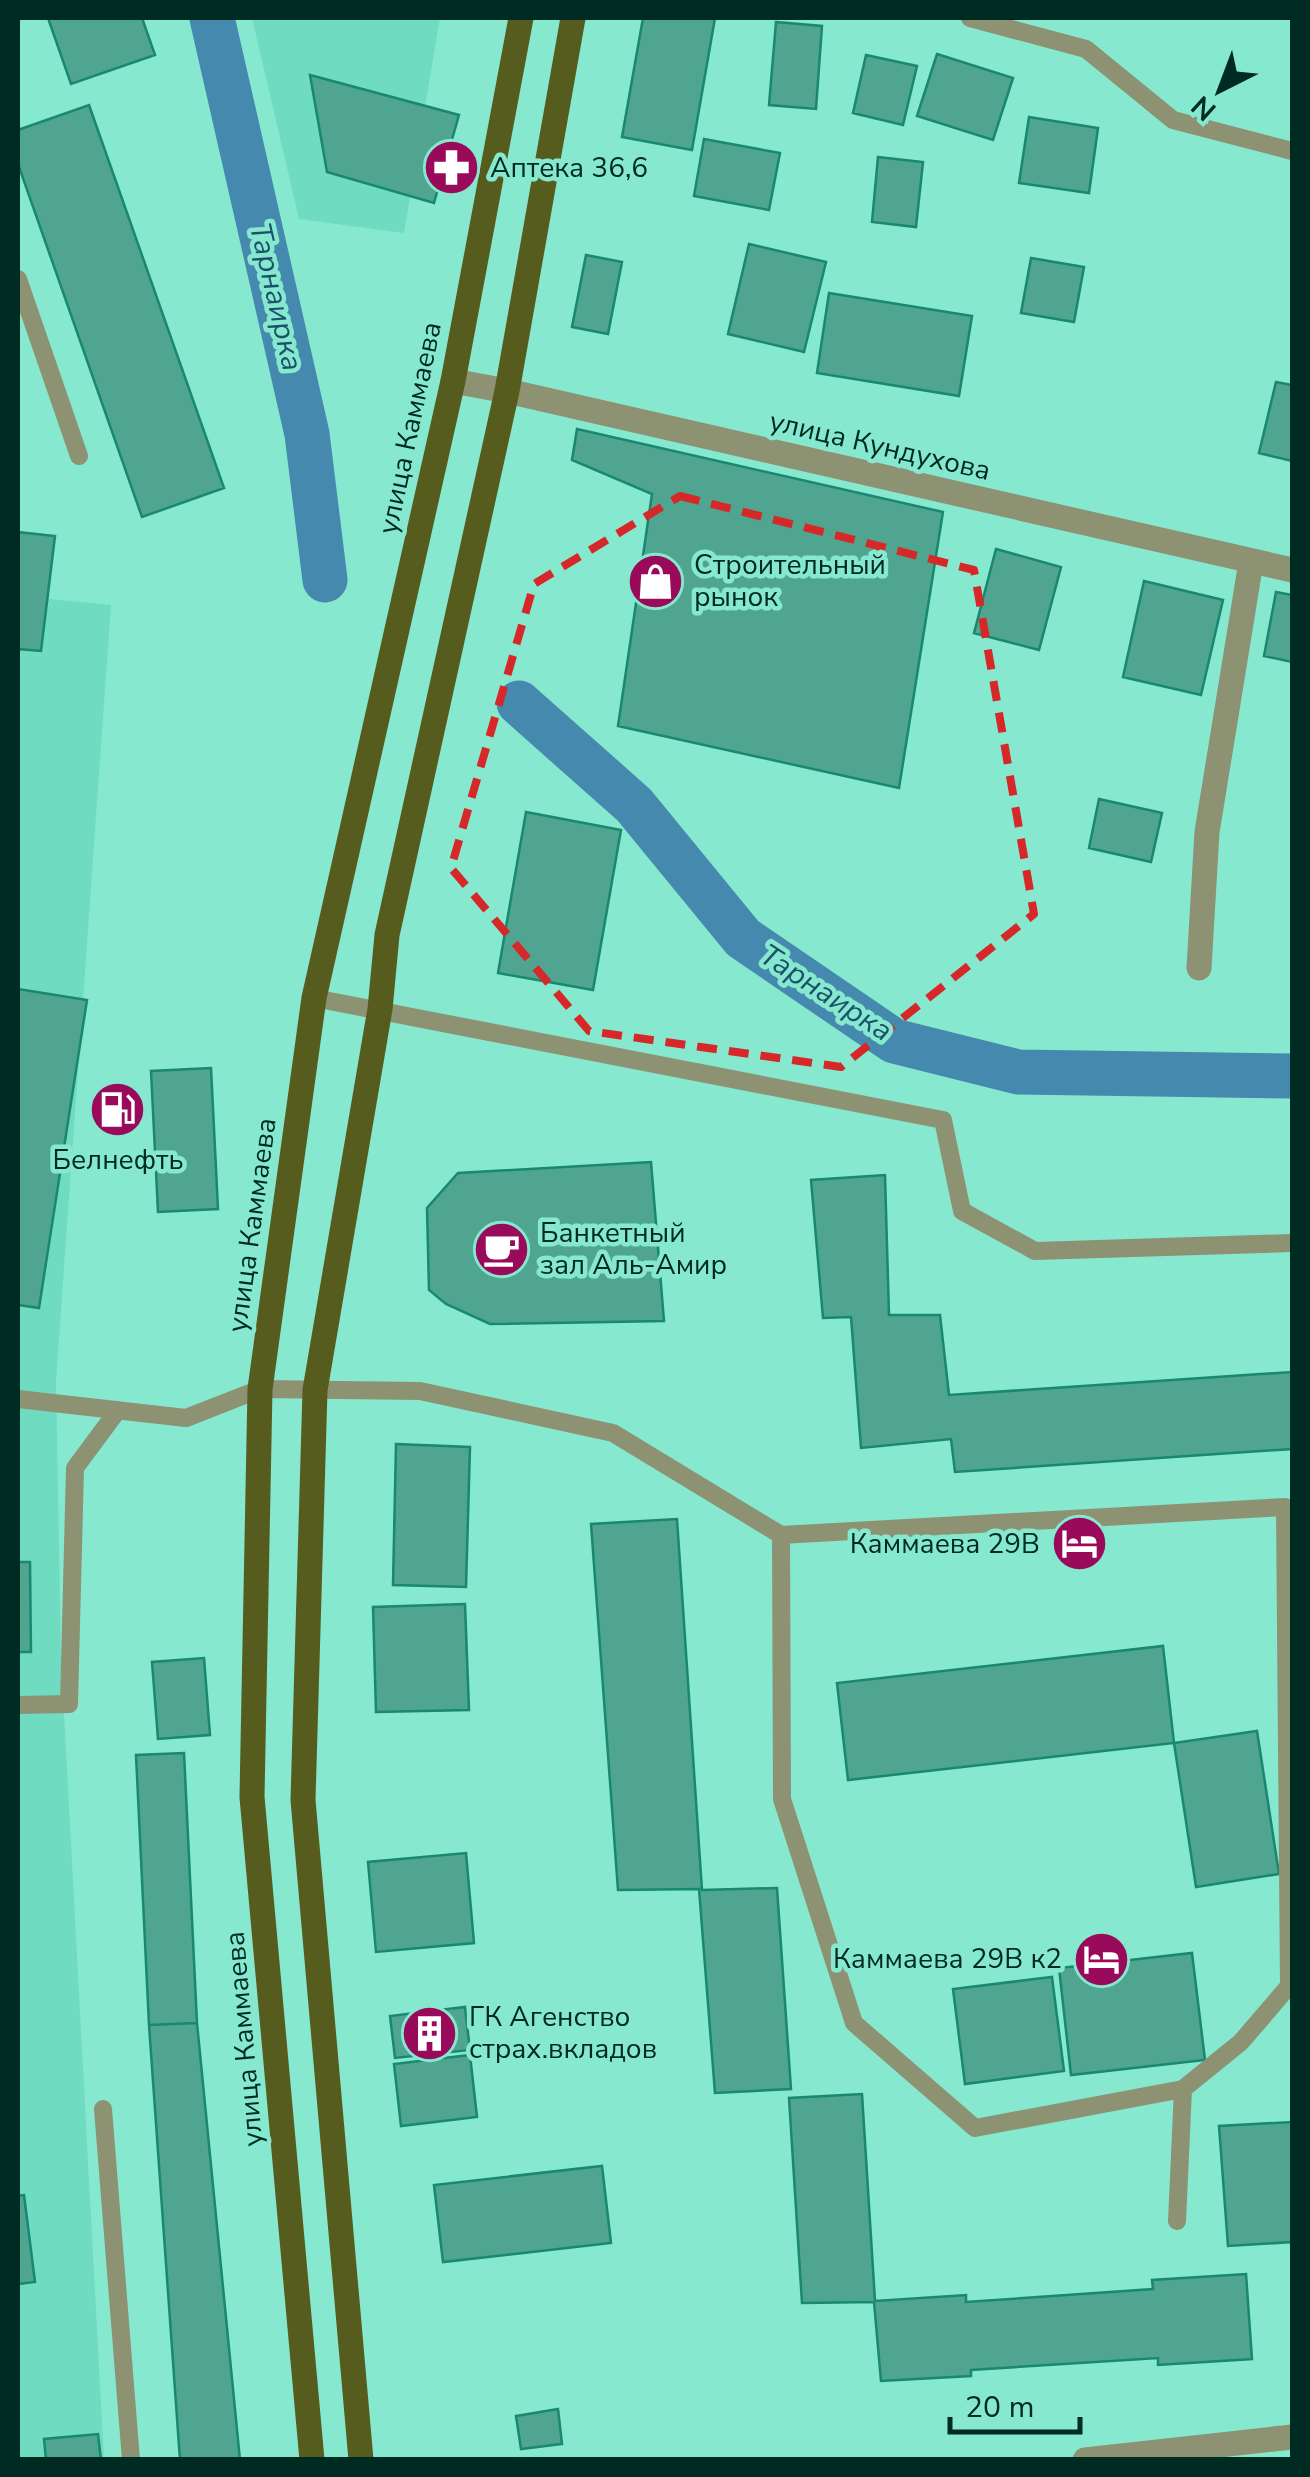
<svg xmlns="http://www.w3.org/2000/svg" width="1310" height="2477" viewBox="0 0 1310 2477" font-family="'Nunito Sans',sans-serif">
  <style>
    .built { fill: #6fdcc1 }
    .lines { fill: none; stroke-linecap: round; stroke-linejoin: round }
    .canal { stroke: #4589ae; stroke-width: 45 }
    .building { fill: #50a590; stroke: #188871; stroke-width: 2.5 }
    .service { stroke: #8d9273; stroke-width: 18 }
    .minor { stroke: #8d9273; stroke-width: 25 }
    .primary { stroke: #565c1d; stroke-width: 25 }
    .marked { fill: none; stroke: #d62828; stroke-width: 8; stroke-dasharray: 20 12; stroke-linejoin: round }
    .labels { text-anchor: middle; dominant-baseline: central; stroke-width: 9; stroke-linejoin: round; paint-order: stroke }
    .poi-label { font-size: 28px; fill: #002b22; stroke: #86e8ce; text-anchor: start }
    .street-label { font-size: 28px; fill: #002b22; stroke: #86e8ce }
    .water-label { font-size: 30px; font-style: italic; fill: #1c516c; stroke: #86e8ce }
  </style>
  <rect width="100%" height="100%" fill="#86e8ce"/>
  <path class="built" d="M252,18H440L404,233L299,219Z
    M18,596L111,605L56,1381L61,1657L104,2460L18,2459Z"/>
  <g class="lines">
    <path class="canal" d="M212,18L307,434L325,580
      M519,703L634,805L743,938L894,1041L1018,1072L1292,1076"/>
  </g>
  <path class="building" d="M48,18H142L155,55L71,84Z
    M643,18H715L692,150L622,137Z
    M776,22L822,26L816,109L769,105Z
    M937,54L1013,78L993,140L917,116Z
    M866,55L917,66L903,125L853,113Z
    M310,75L459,115L434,203L327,172Z
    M89,105L224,488L142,517L18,164V130Z
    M1029,117L1098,128L1089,193L1019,183Z
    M704,139L780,153L769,210L694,196Z
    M878,157L923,162L916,227L872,222Z
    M749,244L826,262L804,352L728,334Z
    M586,255L622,262L608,334L572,327Z
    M1031,258L1084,267L1074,322L1021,313Z
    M829,293L972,316L959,396L817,373Z
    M1276,382L1292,385V461L1259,453Z
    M577,429L943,512L899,788L618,726L652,494L572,460Z
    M18,532L55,536L41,651L18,649Z
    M996,549L1061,567L1039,650L974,633Z
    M1144,581L1223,600L1201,695L1123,677Z
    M1276,592L1292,595V662L1264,656Z
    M1099,799L1162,813L1151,862L1089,848Z
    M526,812L621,830L593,990L498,973Z
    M18,989L87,1000L39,1308L18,1305Z
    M211,1068L218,1209L158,1212L151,1071Z
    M651,1162L664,1321L490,1324L446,1304L429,1290L427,1208L458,1173Z
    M885,1175L889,1315H940L949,1395L1292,1372V1449L955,1472L951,1439L861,1448L851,1317L823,1318L811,1180Z
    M396,1444L470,1447L466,1587L393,1585Z
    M677,1519L702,1890L777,1888L791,2089L715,2093L699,1889L618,1890L591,1524Z
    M18,1562H30L31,1652H18Z
    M465,1604L469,1710L376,1712L373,1607Z
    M1163,1646L1174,1743L848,1780L837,1683Z
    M204,1658L210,1735L158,1739L152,1662Z
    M1257,1731L1279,1874L1196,1887L1174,1743Z
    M184,1753L197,2023L149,2025L136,1755Z
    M466,1853L474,1943L376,1952L368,1862Z
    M1192,1953L1205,2060L1071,2075L1059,1968Z
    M1052,1977L1064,2071L965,2084L953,1989Z
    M465,2007L470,2050L395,2058L390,2016Z
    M197,2023L240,2460H180L149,2025Z
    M470,2055L477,2117L401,2126L394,2064Z
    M862,2094L875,2301L966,2295V2302L1153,2289L1152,2280L1246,2274L1252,2359L1158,2365V2358L971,2370V2376L881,2381L874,2302L802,2303L789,2098Z
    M1292,2122V2242L1228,2246L1219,2126Z
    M602,2166L611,2243L443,2262L434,2185Z
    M24,2195L35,2282L18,2284V2196Z
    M558,2409L562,2444L521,2449L516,2416Z
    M98,2434L101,2460H46L44,2439Z"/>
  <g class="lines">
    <path class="service" d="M970,18L1086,49L1173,120L1292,151
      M18,279L79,456
      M314,998L943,1120L962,1211L1035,1251L1292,1243
      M18,1399L186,1418L260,1389L420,1391L613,1433L781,1535L782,1799L854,2023L975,2128L1183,2089
      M781,1535L1285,1507L1289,1986L1241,2042L1183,2089L1177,2221
      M18,1705L69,1704L75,1468L118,1410
      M103,2109L131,2460"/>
    <path class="minor" d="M453,381L507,391L1292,570
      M1199,968L1207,832L1251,562
      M1085,2460L1292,2437"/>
    <path class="primary" d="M312,2460L252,1797L260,1389L314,998L453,381L521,18
      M361,2460L303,1800L315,1390L380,1009L387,935L507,391L573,18"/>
  </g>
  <path class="marked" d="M680,496L974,570L1034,914L841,1067L589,1031L451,868L534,584Z"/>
  <defs>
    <symbol id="pharmacy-disc" viewBox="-11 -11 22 22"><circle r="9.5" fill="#9a0a5b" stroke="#86e8ce"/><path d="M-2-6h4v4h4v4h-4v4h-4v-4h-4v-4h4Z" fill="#fff"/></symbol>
    <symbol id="shop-disc" viewBox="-11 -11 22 22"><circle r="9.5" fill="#9a0a5b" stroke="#86e8ce"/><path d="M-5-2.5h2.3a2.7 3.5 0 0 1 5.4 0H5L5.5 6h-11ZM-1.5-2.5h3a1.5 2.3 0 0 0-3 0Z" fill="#fff"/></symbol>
    <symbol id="fuel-disc" viewBox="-11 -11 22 22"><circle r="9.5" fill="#9a0a5b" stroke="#86e8ce"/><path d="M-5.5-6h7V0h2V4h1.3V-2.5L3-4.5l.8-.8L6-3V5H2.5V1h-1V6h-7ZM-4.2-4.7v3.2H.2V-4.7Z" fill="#fff"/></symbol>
    <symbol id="cafe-disc" viewBox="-11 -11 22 22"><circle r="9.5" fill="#9a0a5b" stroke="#86e8ce"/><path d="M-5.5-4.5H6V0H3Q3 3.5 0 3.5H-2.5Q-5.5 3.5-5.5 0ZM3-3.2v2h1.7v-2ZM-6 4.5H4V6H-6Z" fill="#fff"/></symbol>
    <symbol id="hotel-disc" viewBox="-11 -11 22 22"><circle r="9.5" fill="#9a0a5b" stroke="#86e8ce"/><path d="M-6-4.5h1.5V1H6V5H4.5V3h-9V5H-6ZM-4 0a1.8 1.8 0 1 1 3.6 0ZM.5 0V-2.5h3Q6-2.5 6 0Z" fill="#fff"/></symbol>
    <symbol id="building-disc" viewBox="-11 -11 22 22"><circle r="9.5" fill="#9a0a5b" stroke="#86e8ce"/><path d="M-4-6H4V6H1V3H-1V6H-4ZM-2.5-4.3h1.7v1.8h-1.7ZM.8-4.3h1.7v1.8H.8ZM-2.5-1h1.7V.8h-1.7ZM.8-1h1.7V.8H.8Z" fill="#fff"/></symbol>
  </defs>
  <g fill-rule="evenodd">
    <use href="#pharmacy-disc" x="420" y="136" width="63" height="63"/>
    <use href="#shop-disc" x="624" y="550" width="63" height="63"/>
    <use href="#fuel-disc" x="86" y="1078" width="63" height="63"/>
    <use href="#cafe-disc" x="470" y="1218" width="63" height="63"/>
    <use href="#hotel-disc" x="1048" y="1512" width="63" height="63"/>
    <use href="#hotel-disc" x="1070" y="1928" width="63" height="63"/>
    <use href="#building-disc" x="398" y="2002" width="63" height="63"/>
  </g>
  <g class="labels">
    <g class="poi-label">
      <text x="490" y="168">Аптека 36,6</text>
      <text x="694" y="565">Строительный<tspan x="694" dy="32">рынок</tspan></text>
      <text x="118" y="1160" text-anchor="middle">Белнефть</text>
      <text x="540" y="1233">Банкетный<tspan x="540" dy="32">зал Аль-Амир</tspan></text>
      <text x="1040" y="1544" text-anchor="end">Каммаева 29В</text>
      <text x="1062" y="1959" text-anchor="end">Каммаева 29В к2</text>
      <text x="469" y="2017">ГК Агенство<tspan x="469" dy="32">страх.вкладов</tspan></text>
    </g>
    <g class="street-label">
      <text transform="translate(410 428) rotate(-78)">улица Каммаева</text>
      <text transform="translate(880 446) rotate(13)">улица Кундухова</text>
      <text transform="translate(252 1225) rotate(-82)">улица Каммаева</text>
      <text transform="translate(244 2039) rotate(-95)">улица Каммаева</text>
    </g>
    <g class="water-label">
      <text transform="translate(276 297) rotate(77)">Тарнаирка</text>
      <text transform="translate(826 993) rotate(33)">Тарнаирка</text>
    </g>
  </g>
  <rect width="1310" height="2477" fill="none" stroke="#002b22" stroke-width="40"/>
  <g transform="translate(1220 90) rotate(222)" stroke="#86e8ce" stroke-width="8" paint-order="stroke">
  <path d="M0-8L18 38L0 25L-18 38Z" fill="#002b22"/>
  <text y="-15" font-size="28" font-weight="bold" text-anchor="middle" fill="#002b22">N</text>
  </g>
  <path d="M950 2417v15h130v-15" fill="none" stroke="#002b22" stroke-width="5"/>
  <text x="965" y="2417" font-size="30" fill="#002b22" stroke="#86e8ce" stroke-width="8" paint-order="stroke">20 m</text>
</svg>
